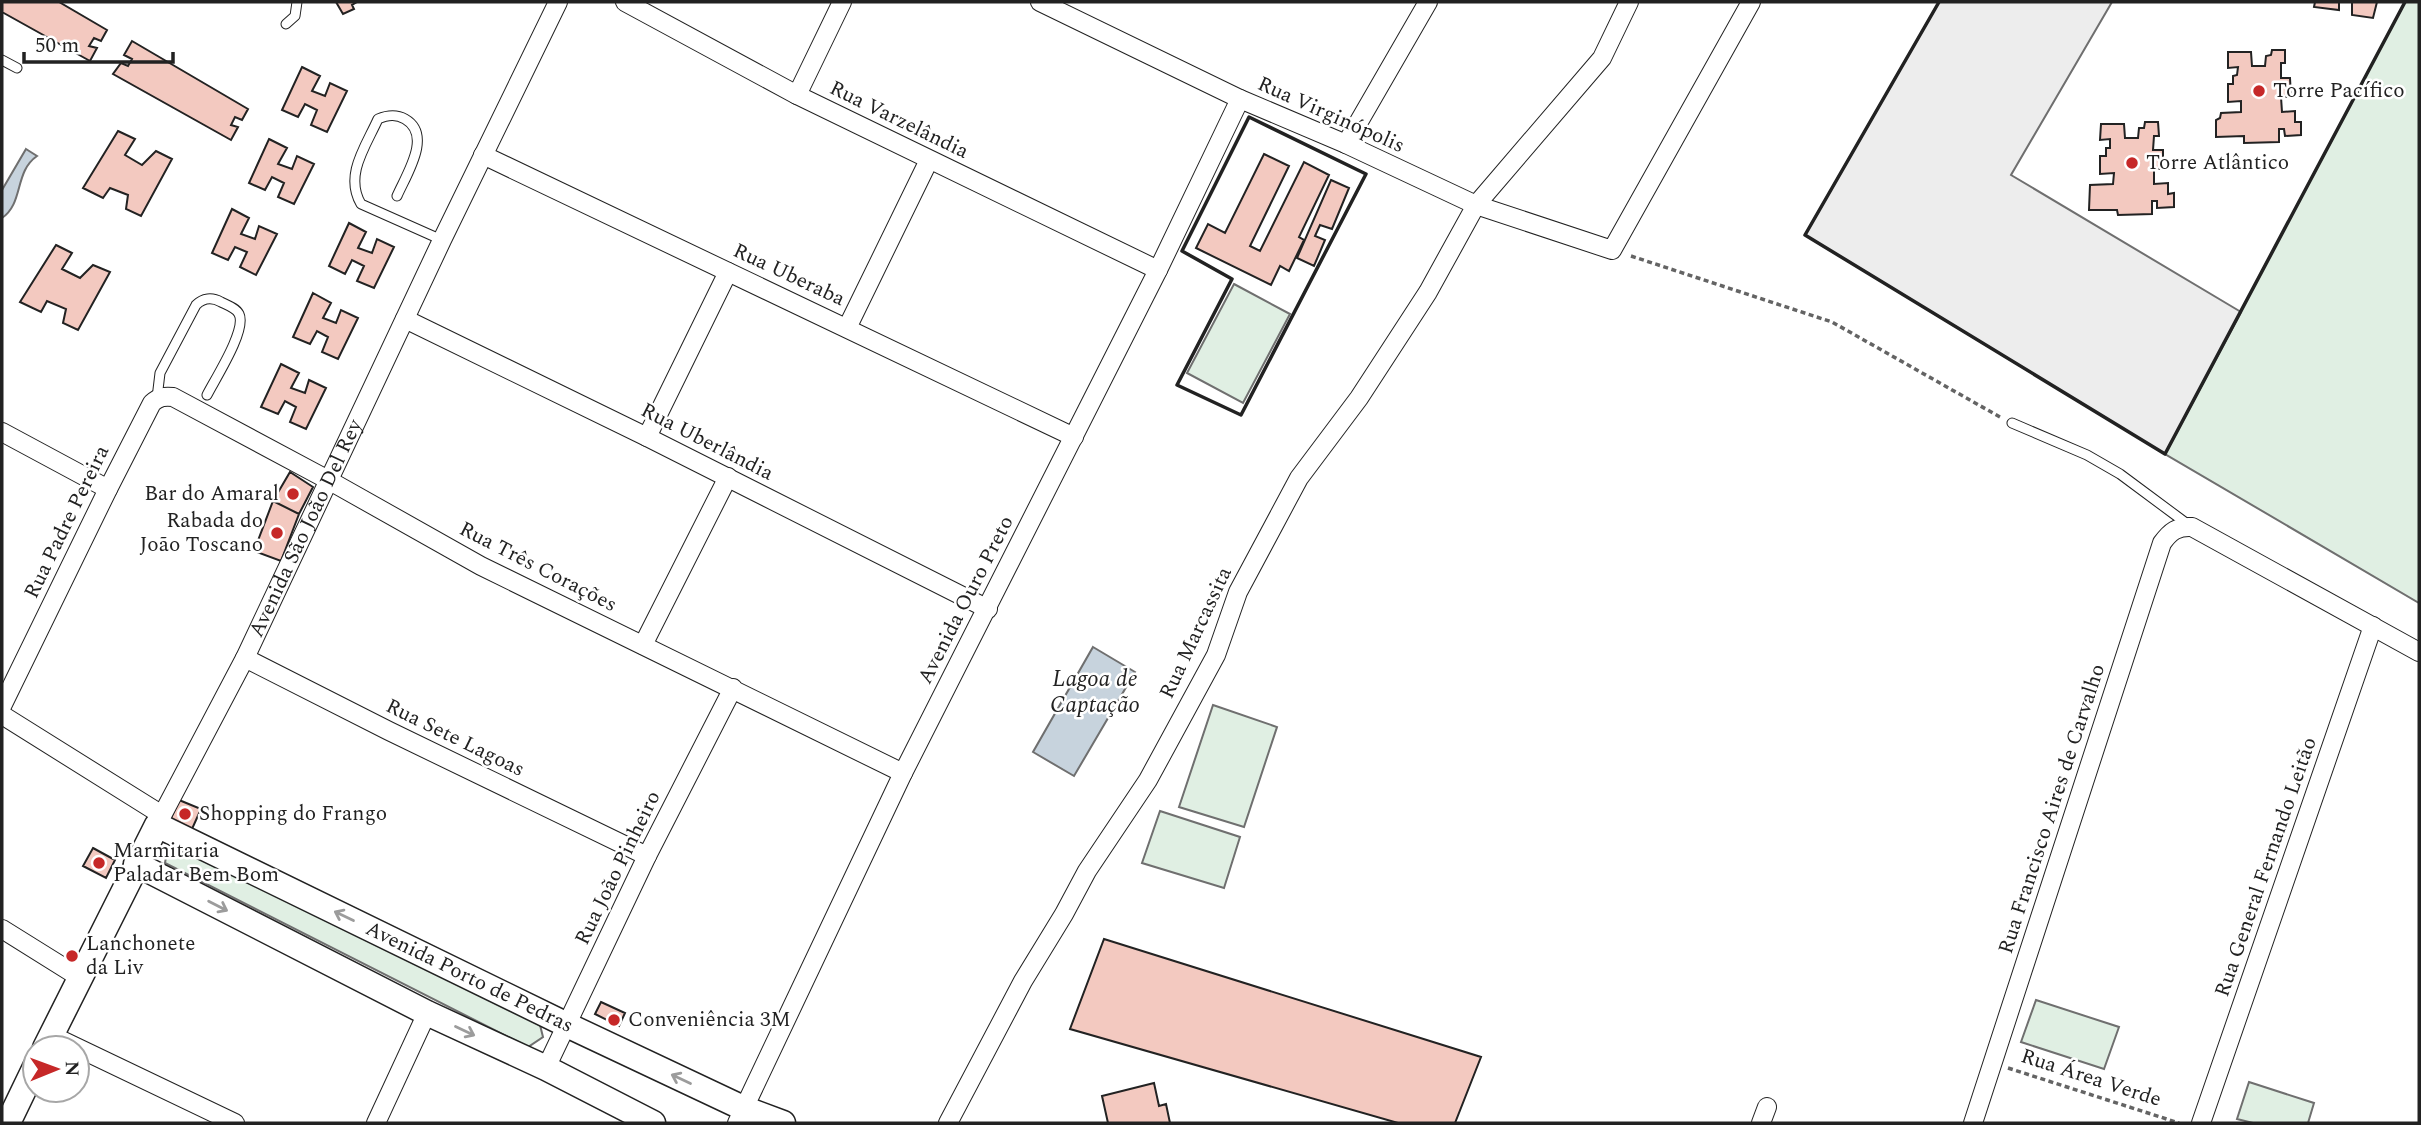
<svg xmlns="http://www.w3.org/2000/svg" width="2421" height="1125" viewBox="0 0 2421 1125" font-family="Spectral,serif">
  <style>
    .green { fill: #e0efe3; stroke: #6f6f6f; stroke-width: 2 }
    .parking { fill: #ededed; stroke: #6f6f6f; stroke-width: 2 }
    .water { fill: #c7d3dd; stroke: #6f6f6f; stroke-width: 2 }
    .building { fill: #f3c9c0; stroke: #222; stroke-width: 2 }
    .lines { fill: none; stroke-linecap: round; stroke-linejoin: round }
    .service-casing { stroke: #222; stroke-width: 11 }
    .minor-casing { stroke: #222; stroke-width: 20 }
    .secondary-casing { stroke: #222; stroke-width: 27 }
    .path { stroke: #646464; stroke-width: 3.5; stroke-dasharray: 5 3.5; stroke-linecap: butt }
    .service { stroke: #fff; stroke-width: 9 }
    .minor { stroke: #fff; stroke-width: 18 }
    .secondary { stroke: #fff; stroke-width: 24 }
    .wall { stroke: #222; stroke-width: 3.5 }
    .oneway { stroke: #9c9c9c }
    .poi-dot { fill: #c62828; stroke: #fff; stroke-width: 2.5 }
    .labels { text-anchor: middle; dominant-baseline: central; stroke-width: 5; stroke-linejoin: round; paint-order: stroke }
    .poi-label { font-size: 21px; fill: #222; stroke: #fff; text-anchor: start }
    .street-label { font-size: 21px; fill: #222; stroke: #fff }
    .water-label { font-size: 23px; font-style: italic; fill: #222; stroke: #fff }
  </style>
  <rect width="100%" height="100%" fill="#fff"/>
  <path class="green" d="M2405,2H2419V603L2165,454Z
    M1234,284L1290,314L1243,403L1187,373Z
    M1213,705L1277,727L1244,827L1179,807Z
    M1160,811L1240,837L1224,888L1142,863Z
    M185,843L540,1025L543,1037L528,1047L165,863L167,851Z
    M2036,1000L2119,1027L2104,1069L2021,1042Z
    M2249,1082L2314,1103L2308,1123H2253L2237,1119Z"/>
  <path class="parking" d="M1939,2H2112L2011,175L2241,312L2165,454L1805,235Z"/>
  <path class="water" d="M26,149L37,156C14,172 24,203 2,218V190Z
    M1093,647L1135,672L1074,776L1033,752Z"/>
  <path class="building" d="M2,2H59L107,30L101,41L94,38L89,46L97,48L90,61L2,12Z
    M336,2H357L352,5L354,9L343,14Z
    M2315,2H2339V10L2314,7Z
    M2352,2H2377L2373,18L2352,15Z
    M132,41L248,109L242,120L235,117L231,125L238,127L231,140L113,74L121,63L128,66L132,59L124,55Z
    M2272,50H2285V63H2281V78H2290L2291,97H2281L2282,112L2295,111V122H2301V135L2285,136L2284,129H2279V142L2244,143V136L2216,137V120L2220,118L2221,113L2241,112V101L2228,102V84H2233V76L2237,75L2238,67L2228,68V52H2251L2252,66H2265L2266,56L2271,55Z
    M302,67L320,76L312,91L325,96L330,83L347,91L327,132L311,125L317,110L305,104L298,117L282,110Z
    M2145,122H2158L2159,136H2154L2153,150H2163V169H2154V184L2168,183V194L2174,193V207L2157,208V201H2152V214L2118,215L2117,210H2089L2090,185L2113,184L2114,173L2100,174V156H2106V148H2110V139L2100,140L2101,124H2124L2125,138H2138L2139,128H2144Z
    M118,131L135,139L125,155L142,165L156,151L172,159L141,216L126,209L128,195L110,188L103,198L83,188Z
    M269,139L287,148L278,164L292,169L297,156L314,164L294,204L278,197L284,183L272,177L265,190L249,183Z
    M1264,154L1289,166L1250,246L1260,251L1304,162L1329,175L1299,237L1304,240L1289,271L1280,266L1271,285L1196,248L1208,224L1225,233Z
    M1331,180L1349,188L1332,229L1320,225L1315,236L1325,240L1314,266L1297,258Z
    M232,209L249,218L241,234L255,239L259,226L277,234L256,275L240,267L247,252L235,247L228,260L212,253Z
    M349,223L366,232L358,248L372,253L377,239L394,247L374,288L357,281L364,266L352,260L345,274L329,266Z
    M56,245L72,253L62,269L80,278L93,265L110,272L78,330L63,323L66,309L47,301L41,312L20,302Z
    M313,293L331,303L323,318L336,323L341,310L358,318L338,359L322,352L328,337L317,331L310,344L293,337Z
    M281,364L299,373L291,388L305,393L309,380L326,388L306,429L290,422L296,407L285,401L278,414L261,407Z
    M290,472L313,487L299,514L273,501Z
    M273,501L299,514L281,561L254,551Z
    M179,800L201,809L192,829L170,820Z
    M93,848L115,860L106,878L83,866Z
    M1104,939L1481,1057L1455,1123H1398L1070,1029Z
    M601,1002L625,1013L619,1026L595,1014Z
    M1154,1083L1159,1106L1166,1104L1170,1123H1108L1102,1096Z"/>
  <g class="lines">
    <defs>
      <path id="service" d="M286,24L295,16L297,2
        M2,60L17,68
        M397,196C406,175 433,135 405,119C396,114 388,115 378,119C366,146 344,175 361,204L442,240
        M157,398L160,373L196,305C203,298 212,297 221,302C227,305 236,308 239,314C247,330 215,379 207,395
        M2012,423L2087,455L2120,474L2190,526"/>
      <g id="minor">
        <path d="M625,2L797,95L1158,270"/>
        <path d="M1040,2L1240,99L1346,144L1476,205L1612,250L1751,2"/>
        <path d="M797,95L842,2"/>
        <path d="M1346,144L1428,2"/>
        <path d="M483,155L1074,437"/>
        <path d="M405,319L647,437L988,609"/>
        <path d="M847,328L929,160"/>
        <path d="M2,432L108,489"/>
        <path d="M647,437L728,272"/>
        <path d="M643,645L728,477"/>
        <path d="M245,658L389,731L647,856"/>
        <path d="M2,706L108,489L152,403C159,397 164,396 173,397L330,481L481,566L903,773"/>
        <path d="M2,715L162,815"/>
        <path id="s1" d="M157,825L245,658L442,240L558,2"/>
        <path d="M2,929L79,977"/>
        <path d="M51,1035L235,1123"/>
        <path d="M546,1068L647,856L733,688"/>
        <path d="M376,1123L427,1013"/>
        <path d="M737,1123L903,773L1158,270L1240,99"/>
        <path d="M948,1123L1023,981L1064,914L1087,871L1148,780L1216,655L1238,592L1299,478L1359,398L1428,292L1476,205L1602,58L1629,2"/>
        <path d="M1761,1123L1767,1107"/>
        <path d="M1973,1123L2162,543C2170,532 2177,526 2192,527L2419,652"/>
        <path d="M2201,1123L2373,626"/>
      </g>
      <g id="secondary">
        <path d="M136,864L427,1013L546,1068L653,1123"/>
        <path id="s2" d="M45,1048L157,825L567,1025L743,1108L783,1123"/>
        <path d="M8,1123L35,1067"/>
      </g>
    </defs>
    <use href="#service" class="service-casing"/>
    <use href="#minor" class="minor-casing"/>
    <use href="#secondary" class="secondary-casing"/>
    <path class="path" d="M1631,256L1832,322L2000,417
      M2008,1068L2179,1123"/>
    <use href="#service" class="service"/>
    <use href="#minor" class="minor"/>
    <use href="#secondary" class="secondary"/>
    <path class="wall" d="M1939,2L1805,235L2165,454L2405,2
      M1249,117L1366,174L1241,415L1177,385L1232,279L1182,251Z"/>
  </g>
  <defs><path id="oneway-shaft" d="M-6 0H5M1.5-3L5.5 0L1.5 3" fill="none" stroke-width="1.6" stroke-linecap="round" stroke-linejoin="round" transform="scale(1.75)"/></defs>
  <g class="oneway">
    <use href="#oneway-shaft" transform="translate(218 906) rotate(27)"/>
    <use href="#oneway-shaft" transform="translate(344 916) rotate(-154)"/>
    <use href="#oneway-shaft" transform="translate(465 1031) rotate(25)"/>
    <use href="#oneway-shaft" transform="translate(681 1079) rotate(-155)"/>
  </g>
  <g class="poi-dot">
    <circle cx="2259" cy="91" r="7"/>
    <circle cx="2132" cy="163" r="7"/>
    <circle cx="293" cy="494" r="7"/>
    <circle cx="277" cy="533" r="7"/>
    <circle cx="185" cy="814" r="7"/>
    <circle cx="99" cy="863" r="7"/>
    <circle cx="72" cy="956" r="7"/>
    <circle cx="614" cy="1020" r="7"/>
  </g>
  <g class="labels">
    <g class="poi-label">
      <text x="2273" y="91">Torre Pacífico</text>
      <text x="2146" y="163">Torre Atlântico</text>
      <text x="279" y="494" text-anchor="end">Bar do Amaral</text>
      <text x="263" y="521" text-anchor="end">Rabada do<tspan x="263" dy="24">João Toscano</tspan></text>
      <text x="199" y="814">Shopping do Frango</text>
      <text x="113" y="851">Marmitaria<tspan x="113" dy="24">Paladar Bem Bom</tspan></text>
      <text x="86" y="944">Lanchonete<tspan x="86" dy="24">da Liv</tspan></text>
      <text x="628" y="1020">Conveniência 3M</text>
    </g>
    <g class="street-label">
      <text transform="translate(1331 115) rotate(24)">Rua Virginópolis</text>
      <text transform="translate(899 120) rotate(26)">Rua Varzelândia</text>
      <text transform="translate(789 275) rotate(25)">Rua Uberaba</text>
      <text transform="translate(707 442) rotate(27)">Rua Uberlândia</text>
      <text transform="translate(67 522) rotate(-64)">Rua Padre Pereira</text>
      <text stroke="none"><textPath href="#s1" startOffset="332">Avenida São João Del Rey</textPath></text>
      <text transform="translate(538 567) rotate(27)">Rua Três Corações</text>
      <text transform="translate(966 600) rotate(-63)">Avenida Ouro Preto</text>
      <text transform="translate(1196 633) rotate(-65)">Rua Marcassita</text>
      <text transform="translate(455 738) rotate(26)">Rua Sete Lagoas</text>
      <text transform="translate(2052 809) rotate(-72)">Rua Francisco Aires de Carvalho</text>
      <text transform="translate(2266 867) rotate(-71)">Rua General Fernando Leitão</text>
      <text transform="translate(618 868) rotate(-64)">Rua João Pinheiro</text>
      <text stroke="none"><textPath href="#s2" startOffset="597">Avenida Porto de Pedras</textPath></text>
      <text transform="translate(2091 1078) rotate(18)">Rua Área Verde</text>
    </g>
    <g class="water-label">
      <text x="1095" y="679">Lagoa de<tspan x="1095" dy="26">Captação</tspan></text>
    </g>
  </g>
  <rect width="2421" height="1125" fill="none" stroke="#222222" stroke-width="7"/>
  <g transform="translate(56 1069) rotate(89)"><circle r="33" fill="#ffffff" stroke="#a7a7a7" stroke-width="2"/>
  <path d="M0-5L12 26L0 18L-12 26Z" fill="#c62828"/>
  <text y="-10" font-size="19" font-weight="bold" text-anchor="middle" fill="#222222">N</text>
  </g>
  <path d="M24 52v10h149v-10" fill="none" stroke="#222222" stroke-width="3.5"/>
  <text x="35" y="52" font-size="21" fill="#222222" stroke="#ffffff" stroke-width="5" paint-order="stroke">50 m</text>
</svg>
